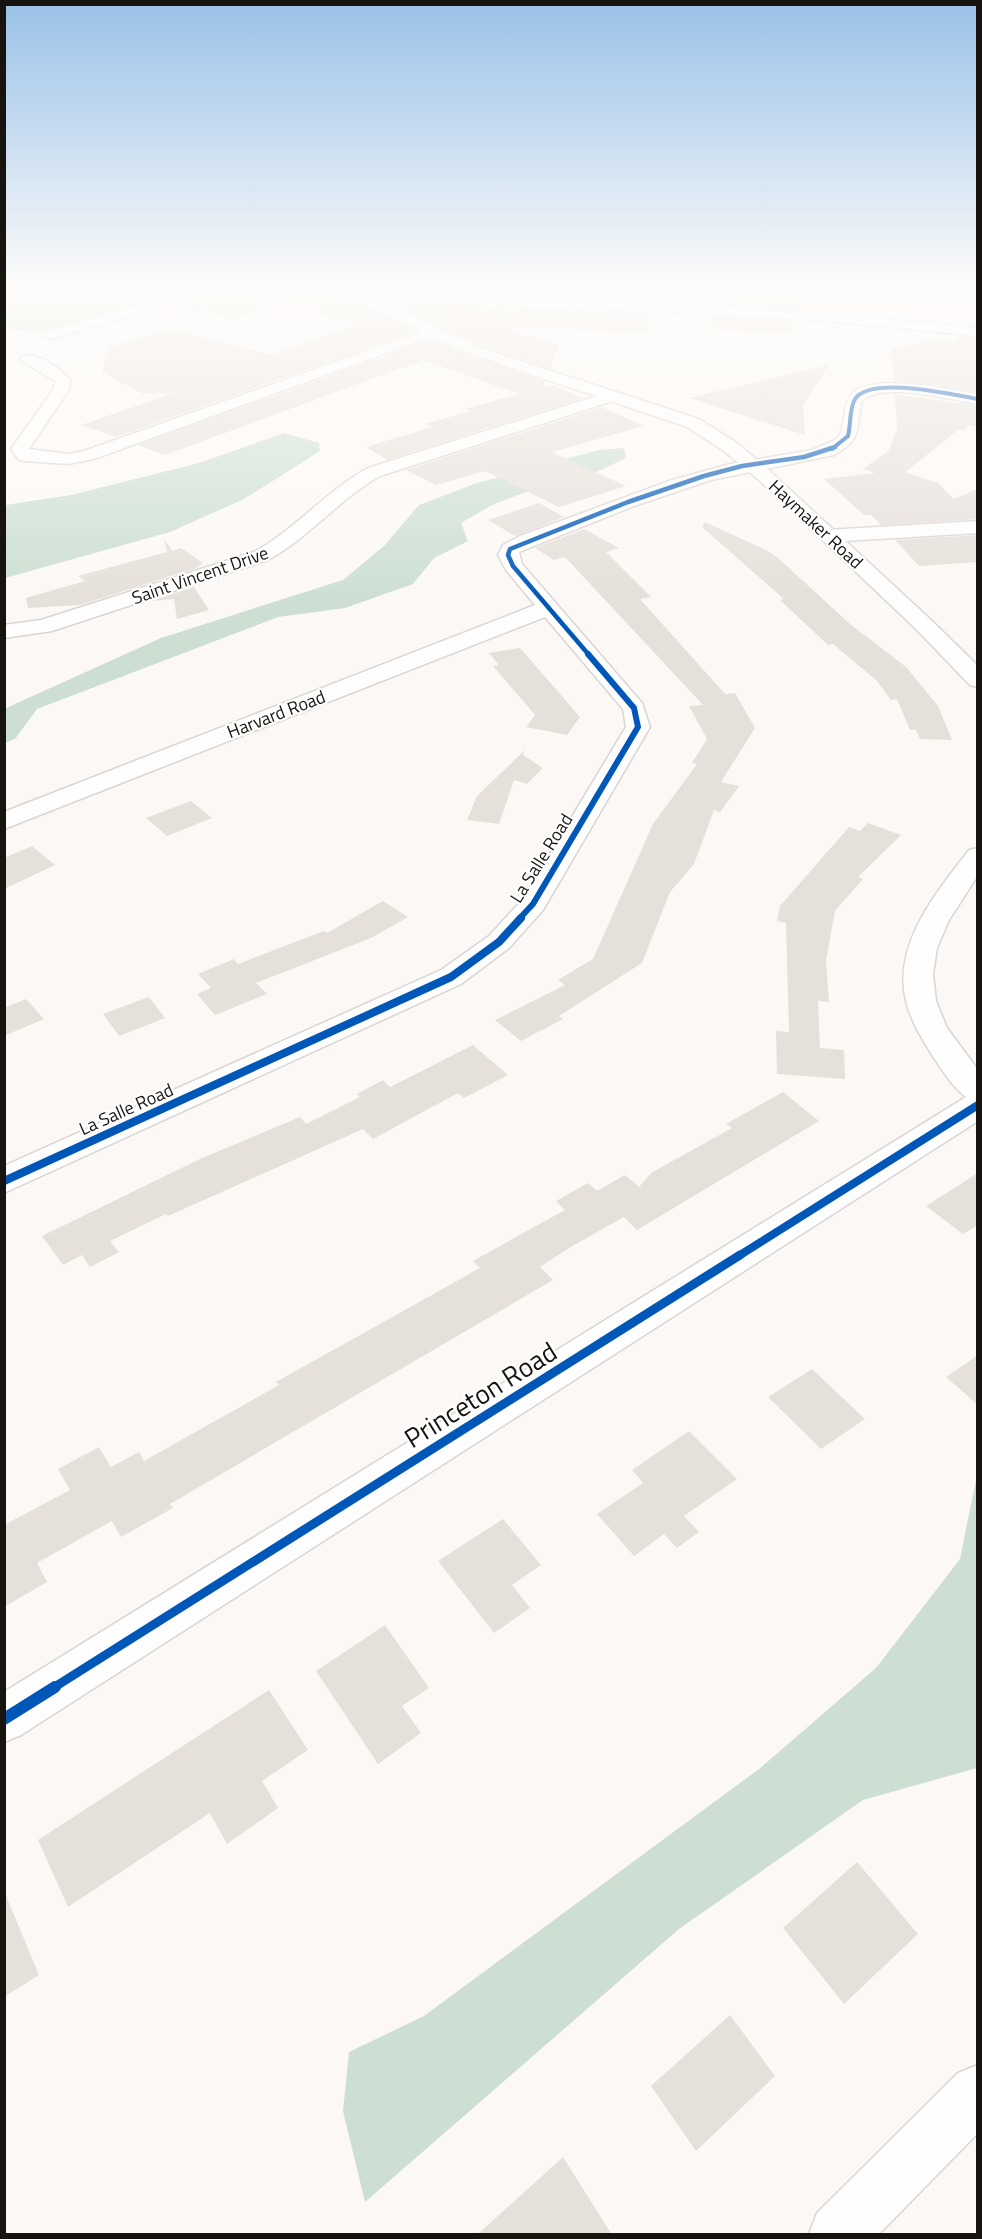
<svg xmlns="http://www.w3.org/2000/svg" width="982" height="2239" viewBox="0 0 982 2239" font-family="'Titillium Web',sans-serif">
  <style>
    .forest { fill: #ccdfd2 }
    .building { fill: #e6e0da }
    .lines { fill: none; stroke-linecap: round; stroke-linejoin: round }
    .minor-casing { stroke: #d9d5d2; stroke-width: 3 }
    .tertiary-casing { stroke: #d9d5d2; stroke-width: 3 }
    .secondary-casing { stroke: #d9d5d2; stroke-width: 3 }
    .minor { fill: #fffefe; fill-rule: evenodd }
    .tertiary { fill: #fffefe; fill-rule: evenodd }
    .secondary { fill: #fffefe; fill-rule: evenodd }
    .cycleway-far5-casing { stroke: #fff; stroke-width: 5 }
    .cycleway-far4-casing { stroke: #fff; stroke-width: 7 }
    .cycleway-far3-casing { stroke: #fff; stroke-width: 9 }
    .cycleway-far2-casing { stroke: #fff; stroke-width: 11 }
    .cycleway-far1-casing { stroke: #fff; stroke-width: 13 }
    .cycleway-casing { stroke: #fff; stroke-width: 16 }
    .cycleway-far5 { stroke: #0057b8; stroke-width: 4 }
    .cycleway-far4 { stroke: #0057b8; stroke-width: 4.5 }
    .cycleway-far3 { stroke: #0057b8; stroke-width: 6 }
    .cycleway-far2 { stroke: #0057b8; stroke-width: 8 }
    .cycleway-far1 { stroke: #0057b8; stroke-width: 9 }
    .cycleway { stroke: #0057b8; stroke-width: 12 }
    .labels { text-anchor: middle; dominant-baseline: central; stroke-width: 4.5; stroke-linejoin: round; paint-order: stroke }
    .far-street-label { font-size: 18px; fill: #171410; stroke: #fff }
    .near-street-label { font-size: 27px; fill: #171410; stroke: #fff }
  </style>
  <rect width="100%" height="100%" fill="#fcf8f5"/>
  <path class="forest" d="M4,287H46L67,298L128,301L134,305L36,333L5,328Z
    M284,433L319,443L320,451L244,499L170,532L5,578V505L71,495L199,463Z
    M624,448L626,458L590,475L539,487L494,504L461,523L468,541L434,558L413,584L345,608L278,617L37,709L15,739L5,743L4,709L161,638L343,580L385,545L419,505L477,483L599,450Z
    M977,1475V1768L863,1800L679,1929L365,2202L343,2111L349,2052L424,2016L759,1769L876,1668L960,1559Z"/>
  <path class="building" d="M219,287H263L265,308L234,319L178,306L216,292Z
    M324,287H513L660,292L656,302L365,294Z
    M722,289L797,293L794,310L716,305Z
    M320,298L361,305L416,331L116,437L81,425L174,393L143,394L102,372L110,347L170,329L271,355L360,324L320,315Z
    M395,306L652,314L645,332L513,327L512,331L559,345L550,368L479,345Z
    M713,317L792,321L791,333L709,329Z
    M958,336L978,338V392L926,383L894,381L891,350L935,339L952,342Z
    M432,339L467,355L545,381L543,387L553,385L583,398L387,460L366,447L432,427L424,424L471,411L465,409L519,394L423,360L165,455L138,445Z
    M829,365L803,405L805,435L689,398Z
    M895,394L978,406V427L968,425L964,431L958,430L905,472L938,483L953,499L978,489V519L881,525L871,515H864L824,479L875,473L863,469L889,450L897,429Z
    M602,407L644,426L552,452L626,486L559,507L485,471L436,485L406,470Z
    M539,503L564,517L515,536L488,520Z
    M705,522L766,550L777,557L850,624L906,667L938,706L952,740L920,739L916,730H910L897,699L891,700L877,681L833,644L828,645L780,600L784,599L702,527Z
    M584,529L619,548L606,552L651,597L640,599L725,694L735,693L755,728L721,782L739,786L720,812L714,810L694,864L670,892L642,963L559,1016L563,1019L521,1041L495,1020L565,985L558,980L593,959L653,824L697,764L692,763L707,739L689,706L703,705L565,557L554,560L535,548Z
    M978,535V562L919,566L895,540Z
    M164,539L173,551L181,548L203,563L196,568L80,605L28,608L26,598L85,581L78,576L167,552Z
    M194,587L209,610L177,619L174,599L151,601Z
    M520,648L580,717L567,735L526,727L535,715L493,666L499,665L489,653Z
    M525,750L523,755L543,768L527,784L514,780L499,824L467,820L477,796Z
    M191,801L212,818L167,836L146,818Z
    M868,823L901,835L858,877L863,879L835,911L826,960L829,1002L818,1001L820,1048L844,1050L845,1079L777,1074L776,1031L789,1032L786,923L777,921L780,906L849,827L860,831Z
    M32,846L55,865L4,889V858Z
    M383,901L408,917L371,938L256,983L267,994L215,1015L197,994L211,988L198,974L234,959L238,964L324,931L327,933Z
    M149,997L165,1018L119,1036L103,1014Z
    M26,999L44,1019L4,1036V1008Z
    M473,1045L508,1075L464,1098L458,1093L373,1139L363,1129L168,1216L166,1214L110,1241L119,1252L90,1267L82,1255L63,1265L42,1236L200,1159L300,1117L306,1124L360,1097L357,1094L383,1080L390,1087Z
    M783,1092L819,1121L637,1230L624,1217L569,1248L540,1267L553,1280L170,1504L173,1508L121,1537L112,1521L37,1563L47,1582L4,1607V1525L70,1490L58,1469L99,1447L111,1467L139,1452L144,1461L279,1385L276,1382L480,1268L473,1261L565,1210L556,1201L588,1183L597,1191L625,1175L639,1187L651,1173L732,1128L726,1124Z
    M978,1173V1225L963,1234L926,1206Z
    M978,1355V1405L946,1377Z
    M812,1369L865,1419L821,1449L768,1397Z
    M689,1431L737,1479L684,1516L699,1532L677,1548L664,1534L634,1556L597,1514L643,1483L632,1470Z
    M503,1519L541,1565L512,1585L530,1608L494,1633L438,1561Z
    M385,1625L429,1688L402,1706L421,1733L378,1764L316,1671Z
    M269,1690L308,1750L262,1781L278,1808L227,1844L210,1813L68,1907L38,1840Z
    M857,1862L918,1934L844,2004L783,1928Z
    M4,1891L39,1975L4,1997Z
    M730,2015L775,2076L696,2151L651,2086Z
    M563,2157L612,2235H477Z"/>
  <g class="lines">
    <defs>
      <path id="minor" d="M197,287H217L215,290L56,338L51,339L44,335L46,332Z
        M681,287H695L691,312L686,313L679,309Z
        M434,327L439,328L441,331L439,334L94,459L68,464L25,461L19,460L11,449L53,390L55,381L23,362L20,359L23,356C38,352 62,369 71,381L69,390L29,449L68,454L84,451Z
        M886,383L926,385L978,394V404C952,400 882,381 862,401C855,428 864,439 834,455L711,480L634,506L519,552L522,564L642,703L650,727L543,910L509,948L461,984L4,1193V1166L441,970L489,936L522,900L626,727L623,709L545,617L4,829V812L535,605L506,570L498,555L503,545L520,536L672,480L730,464L812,450L835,440L840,435C851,399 838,388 886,383Z
        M613,391L621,396L619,399L380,476C339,499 310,537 268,560L52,631L4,638V625L41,620L254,552C296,529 326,491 368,468Z
        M978,521V533L827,542L817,536L827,530Z
        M978,1094V1121L21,1735L4,1742V1692L966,1097Z
        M978,2065V2133L879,2234H809L817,2213L958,2073Z"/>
      <path id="tertiary" d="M365,296C570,298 774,306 978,328V336L825,321L672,312L360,303L358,300Z"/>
      <path id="secondary" d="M286,287H313L370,297L478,347L699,419L737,443L771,472L931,620L978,666V687L970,685L916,629L758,479L724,451L687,427L468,353L361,303L293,291Z
        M978,848V875L949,920L937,948L933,974L936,1001L947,1028L978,1070V1103C959,1098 945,1074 934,1058C923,1040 911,1022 906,1001C892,944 937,892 969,850Z"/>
    </defs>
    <use href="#minor" class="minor-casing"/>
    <use href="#tertiary" class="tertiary-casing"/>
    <use href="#secondary" class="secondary-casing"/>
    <use href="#minor" class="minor"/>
    <use href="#tertiary" class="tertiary"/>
    <use href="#secondary" class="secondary"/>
    <defs>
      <path id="cycleway-far5" d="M832,449L848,436C851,425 849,409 855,399C870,375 954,395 978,399"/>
      <path id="cycleway-far4" d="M589,655L513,566L508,555L510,549L628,502L704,476L742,466L804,457L835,447"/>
      <path id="cycleway-far3" d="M519,919L533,904L638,727L634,708L588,654"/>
      <path id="cycleway-far2" d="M4,1181L451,977L499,942L521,918
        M737,1257L978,1105"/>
      <path id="cycleway-far1" d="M53,1688L740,1255"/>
      <path id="cycleway" d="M4,1719L55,1687"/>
    </defs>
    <use href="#cycleway-far5" class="cycleway-far5-casing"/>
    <use href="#cycleway-far4" class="cycleway-far4-casing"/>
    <use href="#cycleway-far3" class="cycleway-far3-casing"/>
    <use href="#cycleway-far2" class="cycleway-far2-casing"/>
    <use href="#cycleway-far1" class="cycleway-far1-casing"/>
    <use href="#cycleway" class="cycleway-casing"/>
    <use href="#cycleway-far5" class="cycleway-far5"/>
    <use href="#cycleway-far4" class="cycleway-far4"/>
    <use href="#cycleway-far3" class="cycleway-far3"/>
    <use href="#cycleway-far2" class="cycleway-far2"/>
    <use href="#cycleway-far1" class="cycleway-far1"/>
    <use href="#cycleway" class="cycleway"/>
  </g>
  <linearGradient id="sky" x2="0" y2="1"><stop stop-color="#99c1e8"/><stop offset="0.48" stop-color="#fefcfa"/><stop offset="1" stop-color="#fefcfa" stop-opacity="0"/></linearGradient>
  <rect width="982" height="600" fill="url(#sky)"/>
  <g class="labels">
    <g class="far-street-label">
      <text transform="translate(816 524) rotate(43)">Haymaker Road</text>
      <text transform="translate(200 575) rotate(-19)">Saint Vincent Drive</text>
      <text transform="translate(276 714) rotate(-21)">Harvard Road</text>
      <text transform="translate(541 858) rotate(-58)">La Salle Road</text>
      <text transform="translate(126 1109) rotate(-24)">La Salle Road</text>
    </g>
    <g class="near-street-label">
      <text transform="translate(480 1394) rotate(-32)">Princeton Road</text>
    </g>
  </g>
  <rect width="982" height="2239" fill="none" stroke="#171410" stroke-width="12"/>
</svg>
